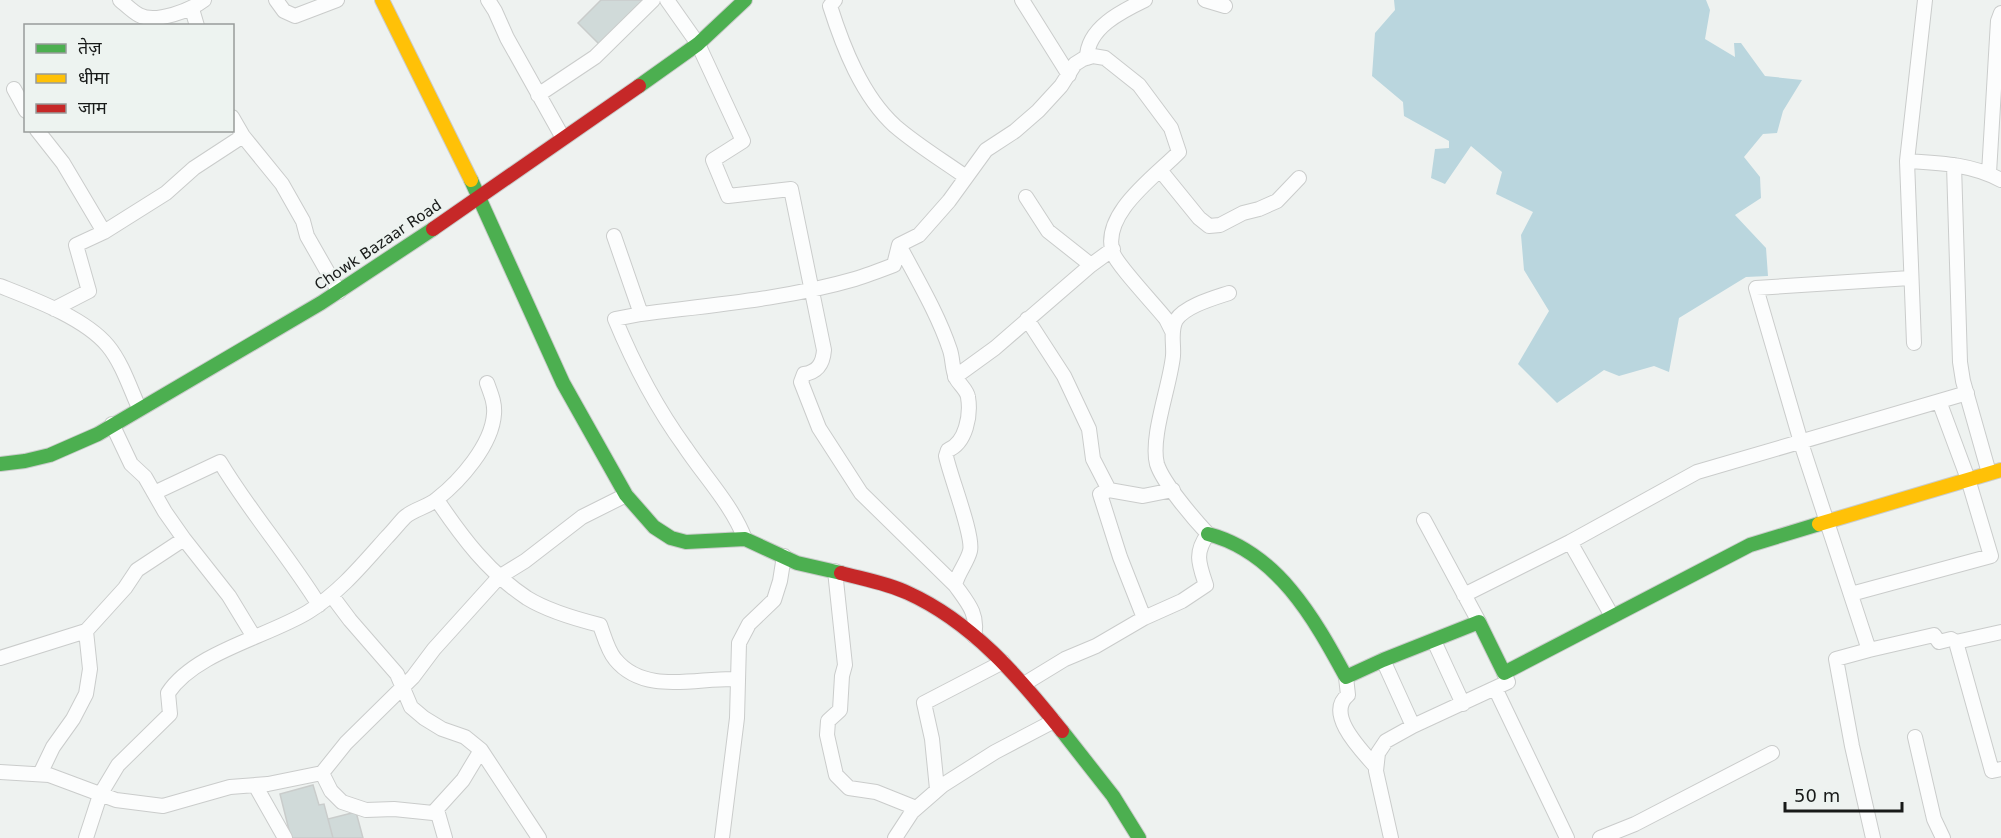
<svg xmlns="http://www.w3.org/2000/svg" width="2001" height="838" viewBox="0 0 2001 838" font-family="'DejaVu Sans','Noto Sans Devanagari',sans-serif">
  <style>
    .water { fill: #bad6de }
    .building { fill: #d0dad9; stroke: #c9cccb; stroke-width: 1.5 }
    .lines { fill: none; stroke-linecap: round; stroke-linejoin: round }
    .street-casing { stroke: #cacccb; stroke-width: 16 }
    .fast-casing { stroke: #cacccb; stroke-width: 16 }
    .slow-casing { stroke: #cacccb; stroke-width: 16 }
    .jam-casing { stroke: #cacccb; stroke-width: 16 }
    .street { stroke: #fcfdfd; stroke-width: 14 }
    .fast { stroke: #4caf50; stroke-width: 14 }
    .slow { stroke: #ffc107; stroke-width: 14 }
    .jam { stroke: #c62828; stroke-width: 14 }
    .labels { text-anchor: middle; dominant-baseline: central; stroke-width: 4.5; stroke-linejoin: round; paint-order: stroke }
    .street-label { font-size: 15px; fill: #181a19; stroke: #edf3f0 }
  </style>
  <rect width="100%" height="100%" fill="#eef2f0"/>
  <path class="water" d="M1394,0H1706L1710,10L1705,39L1735,57L1734,43H1741L1765,76L1802,80L1783,111L1777,133L1763,134L1744,157L1760,177L1761,198L1735,215L1766,248L1768,276L1746,277L1679,318L1669,372L1654,366L1619,376L1604,370L1557,403L1518,364L1549,311L1524,270L1521,235L1533,212L1496,194L1502,172L1471,146L1445,184L1431,178L1435,149L1449,148V141L1404,116L1403,102L1372,76L1375,33L1395,10Z"/>
  <path class="building" d="M601,0H649L601,46L578,23Z
    M313,785L319,805L324,804L333,838H291L280,794Z
    M356,812L363,838H333L328,819Z"/>
  <g class="lines">
    <defs>
      <path id="street" d="M120,0C126,5 133,12 139,15C156,24 191,10 204,0
        M276,0L284,11L295,16L337,0
        M488,0L495,11L507,38L563,138
        M667,0L698,44L743,141L713,160L728,196L791,189L824,350C823,363 818,372 804,374L801,382L819,428L861,493L955,585
        M835,0L830,6C843,47 862,96 895,126C917,145 942,160 966,177
        M1022,0L1069,75
        M1205,0L1225,6
        M192,9L197,26
        M1087,58C1087,28 1122,11 1145,0
        M14,89L26,111
        M538,95L595,57L653,0
        M232,117L243,136
        M37,130L63,163L104,232
        M1907,161C1939,163 1972,164 2001,180
        M1954,165L1960,362L1963,381L1989,473
        M1160,170L1199,218L1209,226L1220,225L1243,213L1259,209L1277,201L1299,178
        M1989,173L1998,21L2001,13
        M1026,197L1048,231L1091,265L1113,249
        M614,236L641,314L615,319C634,365 656,407 685,447C705,477 732,505 745,539
        M899,245C917,279 938,314 950,350C953,359 952,369 956,378C959,384 967,390 968,397C971,415 966,443 948,450L946,456C950,476 974,536 970,551C967,563 958,572 955,585C967,602 979,614 974,636
        M0,286C33,299 85,318 108,346C122,363 130,388 139,408
        M54,309L89,291L76,245L104,232L166,193L194,168L243,136L282,184L303,221L307,236L339,292
        M641,314C712,305 786,299 855,279C868,275 881,270 894,265L899,245L919,235L949,201L986,150L1015,131L1038,111L1061,86L1075,64L1083,59L1093,56L1105,58L1139,85L1171,128L1179,152C1157,175 1100,214 1113,253C1117,265 1155,305 1166,319L1172,331
        M1027,319L1064,376L1089,429L1093,459L1109,490L1100,494L1120,557L1144,618
        M1914,343L1907,161L1925,0
        M955,377L995,348L1091,265
        M1109,490L1143,496L1173,490
        M154,493L220,462C250,512 288,555 319,605
        M437,500C462,537 488,572 527,598C548,611 576,619 600,625C604,636 608,651 615,659C645,696 698,677 737,679
        M1424,520L1479,622
        M184,539L229,596L254,637
        M1570,542L1612,616
        M835,571L845,665L842,676L840,710L828,721L827,735L836,775L849,788L876,792L916,808
        M1851,594L1991,556L1968,479L1939,401
        M1464,595L1570,542L1697,472L1967,393
        M332,596L350,620L397,674L411,707L424,718L442,729L465,737L481,750L539,838
        M1434,641L1463,704
        M1956,642L1992,771L2001,769
        M1869,650L1934,635L1939,642L1951,639L1956,642L2001,632
        M0,658L86,631
        M1383,660L1413,726
        M1346,677L1348,695C1324,714 1363,752 1376,767
        M1024,684L1065,659L1096,646L1144,618L1182,601L1206,585C1199,564 1194,553 1208,534C1194,519 1163,483 1157,464C1150,437 1170,386 1173,356C1174,344 1170,331 1176,320C1185,306 1214,298 1229,293
        M1495,688L1567,838
        M1915,737L1934,819L1943,838
        M0,772L49,775L116,800L163,806L230,787L268,784L322,773L346,743L413,677L434,649L499,577L525,561L582,517L626,495
        M322,773L331,791L342,802L366,810L394,809L433,813L463,780L481,750
        M40,774L53,747L73,719L86,694L90,669L86,631L125,588L137,570L184,539L165,512L145,477L131,464L112,424
        M255,785L285,838
        M937,789L932,739L924,703L1003,662
        M437,810L445,838
        M86,838L100,795L118,765L170,714L168,693C195,652 267,637 308,612C340,592 362,565 387,537C393,531 399,523 405,517C414,509 428,507 437,499C460,481 492,445 494,414C495,403 491,394 487,383
        M722,838L737,718L739,643L749,624L774,600L780,581L784,556
        M895,838L912,812L943,785L995,752L1054,721
        M1391,838L1376,771L1378,753L1386,741L1413,726L1508,682L1504,673
        M1600,838L1635,824L1772,753
        M1873,838L1852,746L1836,659L1869,650L1803,449L1756,288L1910,278"/>
      <path id="fast" d="M639,86L698,44L745,0
        M471,180L563,383L626,495L654,527L671,538L686,542L745,539L797,563L841,573
        M0,464L25,461L50,455L98,434L321,303L433,229
        M1208,534C1277,552 1314,618 1346,677L1383,660L1479,622L1504,673L1750,545L1819,524
        M1062,731L1113,796L1139,838"/>
      <path id="slow" d="M382,0L471,180
        M1819,524L2001,470"/>
      <path id="jam" d="M433,229L639,86
        M841,573C863,579 887,583 908,593C972,622 1019,677 1062,731"/>
    </defs>
    <use href="#street" class="street-casing"/>
    <use href="#fast" class="fast-casing"/>
    <use href="#slow" class="slow-casing"/>
    <use href="#jam" class="jam-casing"/>
    <use href="#street" class="street"/>
    <use href="#fast" class="fast"/>
    <use href="#slow" class="slow"/>
    <use href="#jam" class="jam"/>
  </g>
  <g class="labels">
    <g class="street-label">
      <text transform="translate(378 245) rotate(-34)">Chowk Bazaar Road</text>
    </g>
  </g>
  <rect x="24" y="24" width="210" height="108" fill="#edf3f0" stroke="#989c9a" stroke-width="1.5"/>
  <rect x="36" y="44" width="30" height="9" fill="#4caf50" stroke="#989c9a" stroke-width="1.5"/>
  <text x="78" y="54" font-size="18" fill="#181a19">तेज़</text>
  <rect x="36" y="74" width="30" height="9" fill="#ffc107" stroke="#989c9a" stroke-width="1.5"/>
  <text x="78" y="84" font-size="18" fill="#181a19">धीमा</text>
  <rect x="36" y="104" width="30" height="9" fill="#c62828" stroke="#989c9a" stroke-width="1.5"/>
  <text x="78" y="114" font-size="18" fill="#181a19">जाम</text>
  <path d="M1785 802v9h117v-9" fill="none" stroke="#181a19" stroke-width="3"/>
  <text x="1794" y="802" font-size="18" fill="#181a19" stroke="#edf3f0" stroke-width="4.5" paint-order="stroke">50 m</text>
</svg>
